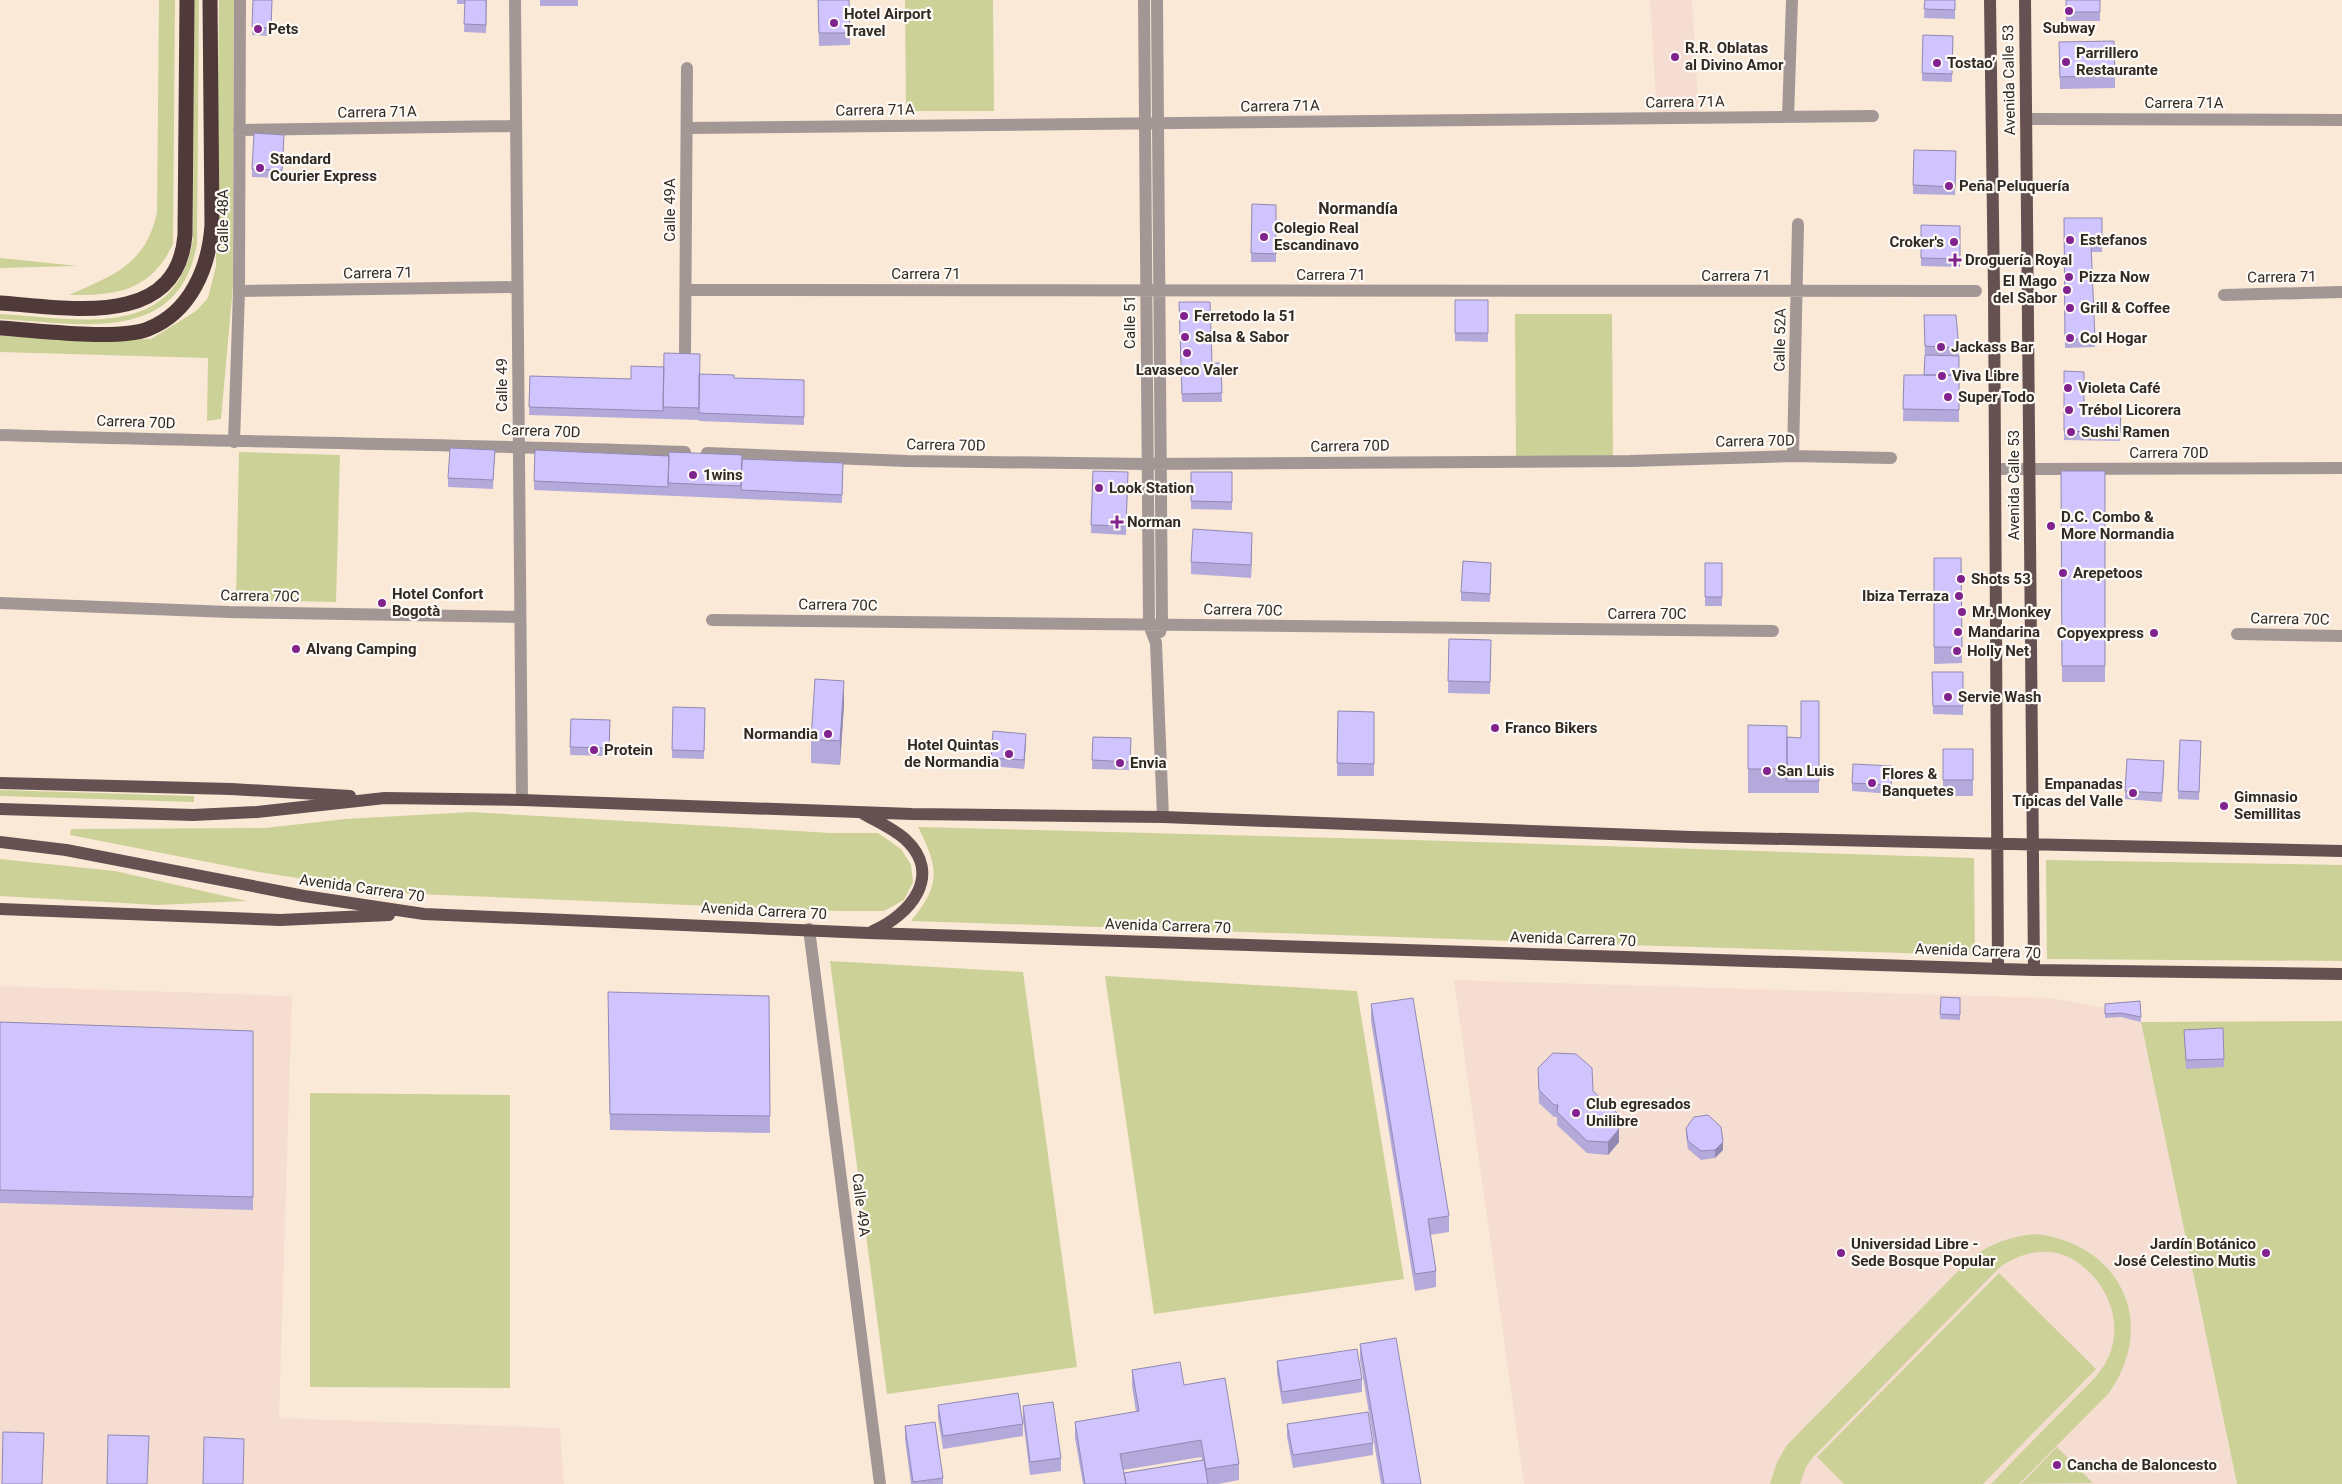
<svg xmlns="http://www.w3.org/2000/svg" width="2342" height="1484" viewBox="0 0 2342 1484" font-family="Roboto,sans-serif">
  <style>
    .education { fill: #f5ddd2 }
    .green { fill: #ccd197 }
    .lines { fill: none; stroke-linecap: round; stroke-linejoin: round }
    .minor { stroke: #a39796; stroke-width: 12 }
    .major { stroke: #655151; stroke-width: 12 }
    .highway { stroke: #4f3939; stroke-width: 15 }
    .wall { fill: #b3a9da; fill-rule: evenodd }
    .shaded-wall { fill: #9289b2 }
    .building { fill: #d0c4fe; stroke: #9289b2 }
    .poi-dot { fill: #80238f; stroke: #fdf9f5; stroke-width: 2 }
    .labels { text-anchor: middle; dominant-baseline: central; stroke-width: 4.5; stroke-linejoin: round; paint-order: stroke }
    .poi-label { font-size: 15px; font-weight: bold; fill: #312a23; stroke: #fdf9f5; text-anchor: start }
    .street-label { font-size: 15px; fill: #312a23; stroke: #fdf9f5 }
    .neighbourhood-label { font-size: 16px; font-weight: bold; fill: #312a23; stroke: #fdf9f5 }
  </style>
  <rect width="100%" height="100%" fill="#fbe9d7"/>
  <path class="education" d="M1650,0H1692L1699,115L1657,117Z
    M1454,980L2051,998L2105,1008L2140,1005L2141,1022L2237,1484H1524Z
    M0,986L292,996L279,1418L560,1428L564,1484H0Z"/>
  <path class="green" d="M159,0H175L173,244C151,291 116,296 69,295C114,275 145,265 157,213Z
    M194,0H199L197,243C180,347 78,323 0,319V314C77,318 176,343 193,239Z
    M219,0H234L233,286L221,419L207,421L208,358L0,352V336L151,339L196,311L208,298L216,266Z
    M905,0H993L994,111H906Z
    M0,258L78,266L0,268Z
    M1515,314H1612L1613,459H1516Z
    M239,452L340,455L336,602L236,600Z
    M0,790L194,796V802L0,796Z
    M471,812L831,833H878L901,849L911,865L913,882L904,900L884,911H838L393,893L259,872L70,835L71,829L265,828L345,819Z
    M918,827L1414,840L1974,858L1975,955C1621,946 1266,932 911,921C941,885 939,868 918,827Z
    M0,859L115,871L247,901L157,905L0,896Z
    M2046,860L2342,865V961L2047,959Z
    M830,961L1023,972L1077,1367L887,1394Z
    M1105,976L1357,991L1404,1279L1154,1314Z
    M2342,1021V1484H2237L2141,1022Z
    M310,1093L510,1095V1388L310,1387Z
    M2037,1234C2121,1245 2158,1323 2109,1393L2019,1484H1991C2016,1458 2042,1431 2068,1405C2082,1390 2101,1375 2109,1356C2124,1320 2106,1280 2074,1260C2049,1245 2023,1252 2000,1267L1813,1457L1806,1467L1800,1484H1770L1777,1462L1787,1445L1971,1258C1992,1243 2011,1236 2037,1234Z
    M1999,1273L2096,1369L1983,1484H1844L1817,1457Z
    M2057,1447L2093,1483L2021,1484Z"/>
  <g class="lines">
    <path class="minor" d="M515,0L522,800
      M1144,0L1149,625L1156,643L1163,817
      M1157,0L1162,625L1160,632
      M1788,117L1792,0
      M2026,119L2342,120
      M687,128L1873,116
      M239,130L516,126
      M686,290L1976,291
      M239,291L517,287
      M2224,295L2342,292
      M685,353L687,68
      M0,435C228,442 457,444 685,452
      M234,442L239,291L240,0
      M707,453L907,461L1148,464L1630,461L1793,456L1891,458
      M1793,456L1798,224
      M1995,469L2342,468
      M0,603L229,612L520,617
      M712,620L1773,631
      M2237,634L2342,636
      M809,929L880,1484"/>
    <path class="major" d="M1990,0L1994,291L1998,968
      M2025,0L2034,970
      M0,783L231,789L350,796
      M0,809L193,815L257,812L385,798L522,800L912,814L1163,817L1691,837L2342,851
      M862,813C876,821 893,828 905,839C944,875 910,915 873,931
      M0,842L66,850L304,896L424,914L869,933L2034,970L2342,974
      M0,909L280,920L389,915"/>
    <path class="highway" d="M0,303C65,307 177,331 185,235L187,0
      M0,328C36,330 117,341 148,329C191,312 209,267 212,225L210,0"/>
  </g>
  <path class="wall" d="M253,0H272L271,36L252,35Z
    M457,0H487L486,33L464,32L465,4H457Z
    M540,0H578V6H540Z
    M818,0L850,33V45L819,46Z
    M1925,0H1955V19L1924,18Z
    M2066,0H2100V21H2066Z
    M1923,35L1953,36L1952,82L1922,81Z
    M2059,42L2115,75V88L2060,89Z
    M284,143L282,178L252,177V169Z
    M1956,151L1955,195L1913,194V185Z
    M1252,204L1276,205V262H1251Z
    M2064,218L2102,244V252H2091L2095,347L2065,348Z
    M1921,225L1960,226V267L1921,266Z
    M1455,300H1488V342L1455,341Z
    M1179,310L1212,363H1221L1222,402H1182Z
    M1924,315L1959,348V422L1903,421L1904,375H1924L1925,359Z
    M2064,371L2084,407H2121L2120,441L2064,440Z
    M700,374L734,378L804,380V425L699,421V420L529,415L530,376L631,379Z
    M495,450L493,489L448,487V478Z
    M535,450L843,463L842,503L534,490Z
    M1093,471L1128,480L1126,535L1091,533Z
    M2061,471H2105V682H2062Z
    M1191,472H1232V510L1191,509Z
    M1252,545L1251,578L1191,574V562Z
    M1934,558H1961L1962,663L1934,664Z
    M1705,563H1722V606H1705Z
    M1491,571L1490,602L1461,601V592Z
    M1449,639L1491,640L1490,694L1448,693Z
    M1932,672H1963V715L1933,714Z
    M1819,701V793H1748V725L1787,737L1801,738Z
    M844,705L840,765L811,763V739Z
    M673,707L705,708L704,759L672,758Z
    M1338,711L1374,712V776H1337Z
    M571,719L610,720L609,756L570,755Z
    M1093,737L1131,738L1130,770L1092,769Z
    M2180,740L2201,741L2199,800L2178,799Z
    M1026,742L1024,769L991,766V758Z
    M1943,749H1973V796H1943Z
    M2164,769L2162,802L2125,799V791Z
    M1892,775L1891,794L1852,791V783Z
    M769,996L770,1133L610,1130L608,1008Z
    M1941,997L1960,998V1020L1940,1019Z
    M2140,1001L2141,1022L2121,1017L2105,1018V1004Z
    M1371,1004L1449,1216V1232L1430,1235L1436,1271V1287L1415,1291L1371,1021Z
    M0,1022L253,1031V1210L0,1203Z
    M2184,1030L2224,1059V1067L2186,1069Z
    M1538,1068L1593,1091L1619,1142L1608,1155L1587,1153L1557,1125V1117H1554L1539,1103Z
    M1686,1128L1723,1150L1715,1158L1701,1160L1688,1149L1686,1136Z
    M1360,1344L1421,1484H1381L1360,1360Z
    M1277,1361L1362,1379V1392L1282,1404L1277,1373Z
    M1132,1370L1184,1385L1239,1464V1480L1218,1484H1083L1075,1438V1422L1136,1412L1132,1386ZM1201,1457L1202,1460L1124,1473L1123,1470Z
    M938,1405L1023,1424V1436L943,1449L938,1418Z
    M1023,1406L1061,1458V1471L1030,1475L1023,1419Z
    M1287,1424L1373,1443V1455L1293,1468L1287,1437Z
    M905,1426L943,1478V1484H911L905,1439Z"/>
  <path class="shaded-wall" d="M1252,533V545L1251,578V565Z
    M844,681V705L840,765V741Z
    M1026,734V742L1024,769V760Z
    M1619,1129V1142L1608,1155V1142Z
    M1723,1142V1150L1715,1158V1150Z"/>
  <path class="building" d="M253,0H272L271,28L252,27Z
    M465,0H486V25L464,24Z
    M818,0H849L850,33H819Z
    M1925,0H1955V10L1924,9Z
    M2066,0H2100V12H2066Z
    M1923,35L1953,36L1952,74L1922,73Z
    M2114,41L2115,75L2060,77L2059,42Z
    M254,133L284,135L282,170L252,169Z
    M1914,150L1956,151L1955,187L1913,185Z
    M1252,204L1276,205V254L1251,253Z
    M2064,218H2102V244H2091L2095,339H2065Z
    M1921,225L1960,226V259L1921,258Z
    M1455,300H1488V333H1455Z
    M1179,302H1210L1212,363H1221L1222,393L1182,394Z
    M1924,315H1956L1959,348L1925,346Z
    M664,353L700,354L699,408L663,407Z
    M1925,355L1959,356V375H1924Z
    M631,366L664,367L663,411L529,407L530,376L631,379Z
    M2064,371L2084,372V407H2121L2120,433L2064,431Z
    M699,374L734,375V378L804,380V417L699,413Z
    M1904,375H1959V410L1903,409Z
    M450,448L495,450L493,480L448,478Z
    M535,450L669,456L668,487L534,481Z
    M669,452L742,455L741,486L668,483Z
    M742,459L843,463L842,495L741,490Z
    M1093,471L1128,472L1126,526L1091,525Z
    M2061,471H2105V666H2062Z
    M1191,472H1232V502L1191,501Z
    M1193,529L1252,533L1251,565L1191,562Z
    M1934,558H1961L1962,647H1934Z
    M1463,561L1491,563L1490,594L1461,592Z
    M1705,563H1722V597H1705Z
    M1449,639L1491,640L1490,682L1448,681Z
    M1932,672H1963V706H1933Z
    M815,679L844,681L840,741L811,739Z
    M1801,701H1819V781H1787V737L1801,738Z
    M673,707L705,708L704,751L672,750Z
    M1338,711L1374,712V764L1337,763Z
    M571,719L610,720L609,748L570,747Z
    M1748,725L1787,726V769H1748Z
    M993,731L1026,734L1024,760L991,758Z
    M1093,737L1131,738L1130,762L1092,760Z
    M2180,740L2201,741L2199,792L2178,791Z
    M1943,749H1973V780H1943Z
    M2127,759L2164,761L2162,793L2125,791Z
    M1853,764L1892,766L1891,785L1852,783Z
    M608,992L769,996L770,1116L610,1114Z
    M1941,997L1960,998V1015L1940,1014Z
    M1413,998L1449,1216L1428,1219L1436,1271L1415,1274L1371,1004Z
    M2140,1001L2141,1017L2121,1013L2105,1014V1004Z
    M0,1022L253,1031V1197L0,1190Z
    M2223,1028L2224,1059L2186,1060L2184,1030Z
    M1553,1053L1576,1054L1592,1068L1593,1091L1617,1113L1619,1129L1608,1142L1587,1141L1557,1112L1558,1105H1554L1539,1090L1538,1068Z
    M1708,1115L1721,1127L1723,1142L1715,1150L1701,1151L1688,1141L1686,1128L1694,1117Z
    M1396,1338L1421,1484H1384L1360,1344Z
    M1357,1349L1362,1379L1282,1392L1277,1361Z
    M1180,1362L1184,1385L1225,1378L1239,1464L1206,1469L1201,1440L1120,1454L1126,1484H1085L1075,1422L1139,1411L1132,1370Z
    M1018,1393L1023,1424L943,1436L938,1405Z
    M1053,1402L1061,1458L1030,1462L1023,1406Z
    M1368,1412L1373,1443L1293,1455L1287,1424Z
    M935,1422L943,1478L913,1482L905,1426Z
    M3,1432L44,1433L42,1484H2Z
    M108,1435L149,1436L147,1484H107Z
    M204,1437L244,1439L243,1484H203Z
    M1204,1460L1208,1484H1126L1124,1473Z"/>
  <g class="poi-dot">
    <circle cx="2069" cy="11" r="5"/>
    <circle cx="834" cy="23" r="5"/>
    <circle cx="258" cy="29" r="5"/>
    <circle cx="1675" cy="57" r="5"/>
    <circle cx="2066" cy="62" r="5"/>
    <circle cx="1937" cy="63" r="5"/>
    <circle cx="260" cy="168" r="5"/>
    <circle cx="1949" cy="186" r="5"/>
    <circle cx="1264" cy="237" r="5"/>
    <circle cx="2070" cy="240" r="5"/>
    <circle cx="1954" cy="242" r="5"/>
    <path d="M1952.5 252.5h5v5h5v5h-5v5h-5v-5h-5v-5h5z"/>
    <circle cx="2069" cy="277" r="5"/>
    <circle cx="2067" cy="290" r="5"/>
    <circle cx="2070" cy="308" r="5"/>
    <circle cx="1184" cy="316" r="5"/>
    <circle cx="1185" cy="337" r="5"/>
    <circle cx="2070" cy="338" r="5"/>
    <circle cx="1941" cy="347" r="5"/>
    <circle cx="1187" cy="353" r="5"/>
    <circle cx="1942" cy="376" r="5"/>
    <circle cx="2068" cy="388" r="5"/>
    <circle cx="1948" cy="397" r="5"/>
    <circle cx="2069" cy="410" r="5"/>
    <circle cx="2071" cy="432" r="5"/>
    <circle cx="693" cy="475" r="5"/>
    <circle cx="1099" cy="488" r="5"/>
    <path d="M1114.5 514.5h5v5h5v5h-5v5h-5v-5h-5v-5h5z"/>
    <circle cx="2051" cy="526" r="5"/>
    <circle cx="2063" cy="573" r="5"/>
    <circle cx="1961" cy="579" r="5"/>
    <circle cx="1959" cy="596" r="5"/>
    <circle cx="382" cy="603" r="5"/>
    <circle cx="1962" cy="612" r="5"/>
    <circle cx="1958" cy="632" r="5"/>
    <circle cx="2154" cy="633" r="5"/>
    <circle cx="296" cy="649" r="5"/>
    <circle cx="1957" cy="651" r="5"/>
    <circle cx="1948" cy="697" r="5"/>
    <circle cx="1495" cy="728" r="5"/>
    <circle cx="828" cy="734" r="5"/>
    <circle cx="594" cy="750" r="5"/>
    <circle cx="1009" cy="754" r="5"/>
    <circle cx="1120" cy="763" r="5"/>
    <circle cx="1767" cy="771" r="5"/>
    <circle cx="1872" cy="783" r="5"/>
    <circle cx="2133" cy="793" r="5"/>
    <circle cx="2224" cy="806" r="5"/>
    <circle cx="1576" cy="1113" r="5"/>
    <circle cx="1841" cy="1253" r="5"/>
    <circle cx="2266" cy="1253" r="5"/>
    <circle cx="2057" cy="1465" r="5"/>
  </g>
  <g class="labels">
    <g class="poi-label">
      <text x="844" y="14">Hotel Airport<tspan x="844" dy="17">Travel</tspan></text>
      <text x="2069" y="28" text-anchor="middle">Subway</text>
      <text x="268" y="29">Pets</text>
      <text x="1685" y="48">R.R. Oblatas<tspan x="1685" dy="17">al Divino Amor</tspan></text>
      <text x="2076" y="53">Parrillero<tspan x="2076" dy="17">Restaurante</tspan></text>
      <text x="1947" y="63">Tostao’</text>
      <text x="270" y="159">Standard<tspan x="270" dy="17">Courier Express</tspan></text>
      <text x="1959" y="186">Peña Peluquería</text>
      <text x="1274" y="228">Colegio Real<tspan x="1274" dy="17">Escandinavo</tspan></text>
      <text x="2080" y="240">Estefanos</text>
      <text x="1944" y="242" text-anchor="end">Croker's</text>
      <text x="1965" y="260">Droguería Royal</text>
      <text x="2079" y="277">Pizza Now</text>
      <text x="2057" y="281" text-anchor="end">El Mago<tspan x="2057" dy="17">del Sabor</tspan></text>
      <text x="2080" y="308">Grill &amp; Coffee</text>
      <text x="1194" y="316">Ferretodo la 51</text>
      <text x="1195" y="337">Salsa &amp; Sabor</text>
      <text x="2080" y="338">Col Hogar</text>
      <text x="1951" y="347">Jackass Bar</text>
      <text x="1187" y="370" text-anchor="middle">Lavaseco Valer</text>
      <text x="1952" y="376">Viva Libre</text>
      <text x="2078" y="388">Violeta Café</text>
      <text x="1958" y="397">Super Todo</text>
      <text x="2079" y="410">Trébol Licorera</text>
      <text x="2081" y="432">Sushi Ramen</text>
      <text x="703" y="475">1wins</text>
      <text x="1109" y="488">Look Station</text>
      <text x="2061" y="517">D.C. Combo &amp;<tspan x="2061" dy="17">More Normandia</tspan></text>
      <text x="1127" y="522">Norman</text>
      <text x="2073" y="573">Arepetoos</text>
      <text x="1971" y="579">Shots 53</text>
      <text x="392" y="594">Hotel Confort<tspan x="392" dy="17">Bogotà</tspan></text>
      <text x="1949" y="596" text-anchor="end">Ibiza Terraza</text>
      <text x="1972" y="612">Mr. Monkey</text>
      <text x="1968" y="632">Mandarina</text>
      <text x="2144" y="633" text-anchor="end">Copyexpress</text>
      <text x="306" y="649">Alvang Camping</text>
      <text x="1967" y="651">Holly Net</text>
      <text x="1958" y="697">Servie Wash</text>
      <text x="1505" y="728">Franco Bikers</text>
      <text x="818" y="734" text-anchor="end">Normandia</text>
      <text x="999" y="745" text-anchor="end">Hotel Quintas<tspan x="999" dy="17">de Normandia</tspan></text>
      <text x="604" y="750">Protein</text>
      <text x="1130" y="763">Envia</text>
      <text x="1777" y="771">San Luis</text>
      <text x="1882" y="774">Flores &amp;<tspan x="1882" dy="17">Banquetes</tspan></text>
      <text x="2123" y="784" text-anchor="end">Empanadas<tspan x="2123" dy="17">Típicas del Valle</tspan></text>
      <text x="2234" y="797">Gimnasio<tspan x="2234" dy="17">Semillitas</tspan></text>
      <text x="1586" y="1104">Club egresados<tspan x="1586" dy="17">Unilibre</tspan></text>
      <text x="1851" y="1244">Universidad Libre -<tspan x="1851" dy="17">Sede Bosque Popular</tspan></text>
      <text x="2256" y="1244" text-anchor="end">Jardín Botánico<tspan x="2256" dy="17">José Celestino Mutis</tspan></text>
      <text x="2067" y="1465">Cancha de Baloncesto</text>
    </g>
    <g class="street-label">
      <text transform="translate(2009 80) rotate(-91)">Avenida Calle 53</text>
      <text transform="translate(1685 102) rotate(-1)">Carrera 71A</text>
      <text x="2184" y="103">Carrera 71A</text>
      <text transform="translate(1280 106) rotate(-1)">Carrera 71A</text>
      <text transform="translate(875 110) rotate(-1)">Carrera 71A</text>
      <text transform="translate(377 112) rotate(-1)">Carrera 71A</text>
      <text transform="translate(670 210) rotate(-90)">Calle 49A</text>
      <text transform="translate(223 221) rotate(-90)">Calle 48A</text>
      <text transform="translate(378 273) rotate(-1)">Carrera 71</text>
      <text x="926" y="274">Carrera 71</text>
      <text x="1331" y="275">Carrera 71</text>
      <text x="1736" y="276">Carrera 71</text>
      <text transform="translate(2282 277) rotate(-1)">Carrera 71</text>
      <text transform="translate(1130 322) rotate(-90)">Calle 51</text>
      <text transform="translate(1780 340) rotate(-89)">Calle 52A</text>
      <text transform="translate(502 385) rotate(-90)">Calle 49</text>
      <text transform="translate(136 422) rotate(2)">Carrera 70D</text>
      <text transform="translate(541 431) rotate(2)">Carrera 70D</text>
      <text transform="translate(1755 441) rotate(-1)">Carrera 70D</text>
      <text transform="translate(946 445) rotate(1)">Carrera 70D</text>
      <text transform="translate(1350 446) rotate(-1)">Carrera 70D</text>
      <text x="2169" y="453">Carrera 70D</text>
      <text transform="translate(2014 485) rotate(-90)">Avenida Calle 53</text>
      <text transform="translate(260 596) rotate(1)">Carrera 70C</text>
      <text transform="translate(838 605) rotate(1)">Carrera 70C</text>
      <text transform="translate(1243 610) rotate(1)">Carrera 70C</text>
      <text x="1647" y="614">Carrera 70C</text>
      <text transform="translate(2290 619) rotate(1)">Carrera 70C</text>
      <text transform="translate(362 888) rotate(8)">Avenida Carrera 70</text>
      <text transform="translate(764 911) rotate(3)">Avenida Carrera 70</text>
      <text transform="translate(1168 926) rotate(2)">Avenida Carrera 70</text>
      <text transform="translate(1573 939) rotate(2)">Avenida Carrera 70</text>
      <text transform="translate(1978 951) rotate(2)">Avenida Carrera 70</text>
      <text transform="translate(861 1205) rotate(83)">Calle 49A</text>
    </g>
    <g class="neighbourhood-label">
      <text x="1358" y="208">Normandía</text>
    </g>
  </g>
</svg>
